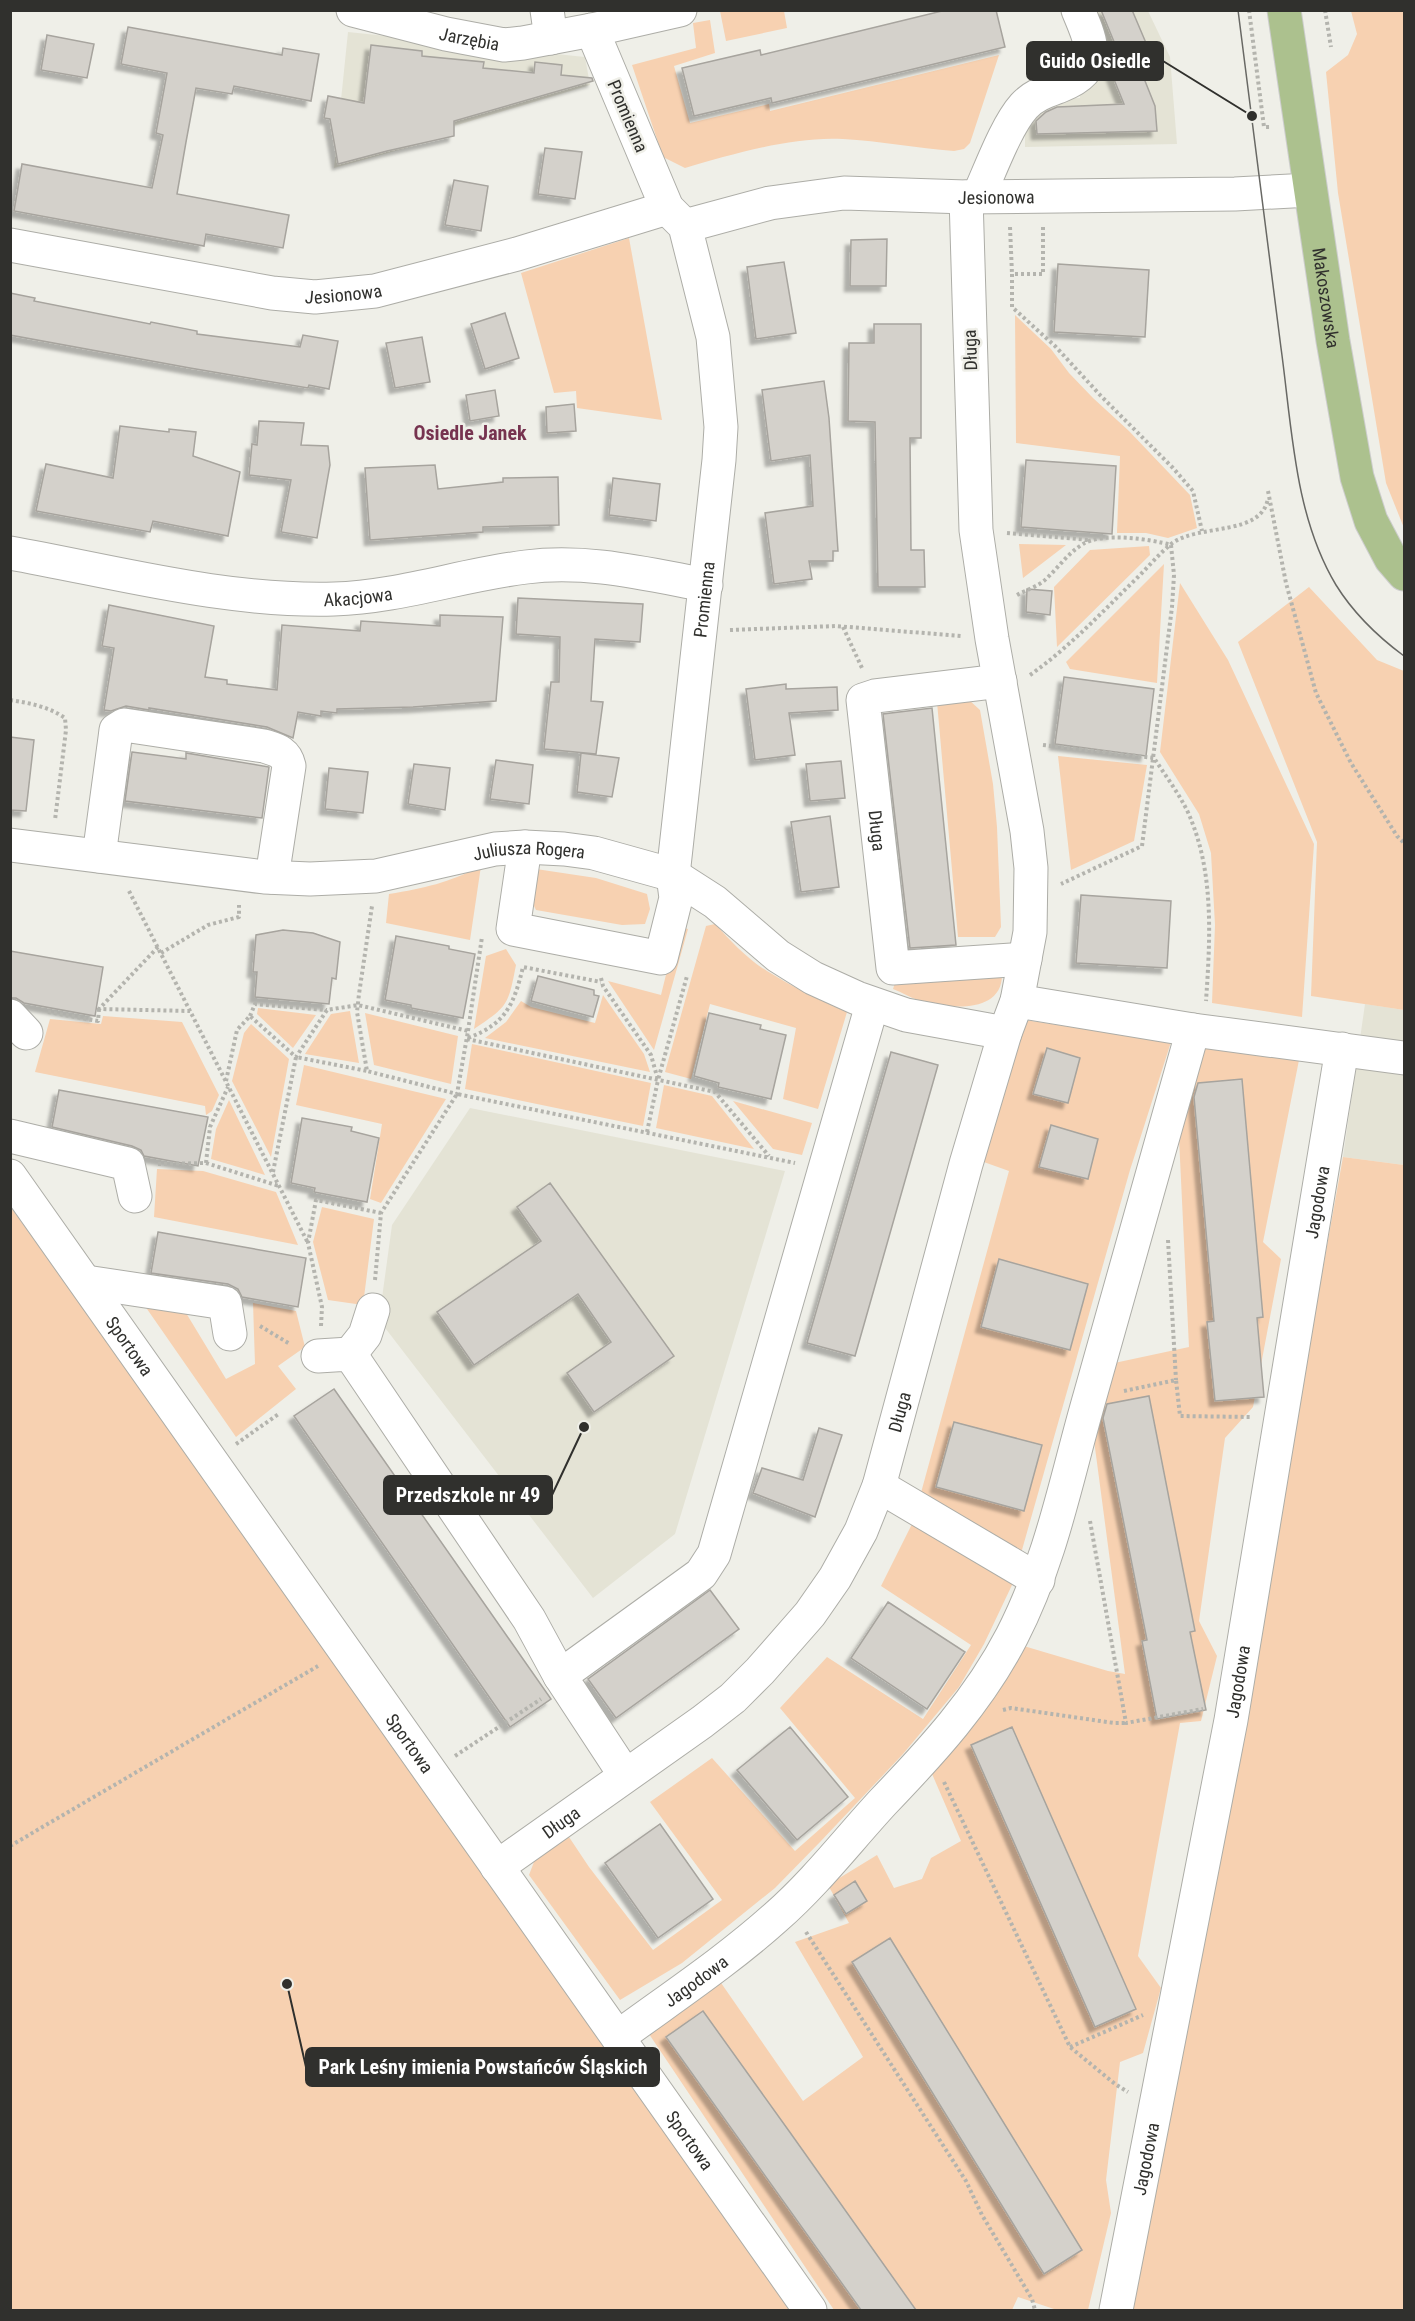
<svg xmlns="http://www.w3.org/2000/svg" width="1415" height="2321" viewBox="0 0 1415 2321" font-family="'Roboto Condensed',sans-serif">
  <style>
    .built { fill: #e4e3d5 }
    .green { fill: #f7d1b1 }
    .building { fill: #d4d1cb; stroke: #a7a49e; stroke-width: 1.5; filter: url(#shadow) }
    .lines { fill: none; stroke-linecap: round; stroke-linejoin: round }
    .minor-casing { stroke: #adada7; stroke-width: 35 }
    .major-casing { stroke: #cdcdcd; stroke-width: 35 }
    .path { stroke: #b4b4ae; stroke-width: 4; stroke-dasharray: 3 3; stroke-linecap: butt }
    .minor { stroke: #fff; stroke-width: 33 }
    .major { stroke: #acc18e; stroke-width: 33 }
    .tram { stroke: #686864; stroke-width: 1.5 }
    .labels { text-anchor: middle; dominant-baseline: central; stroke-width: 5; stroke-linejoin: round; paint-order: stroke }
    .street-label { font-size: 18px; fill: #30302d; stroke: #efefe8 }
    .neighbourhood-label { font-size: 20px; font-weight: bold; fill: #76334f; stroke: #efefe8 }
    .leader { fill: none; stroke: #30302d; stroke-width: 2 }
    .callout-dot { fill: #30302d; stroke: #efefe8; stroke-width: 2 }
    .callout { fill: #30302d; stroke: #30302d; stroke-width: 2 }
    .callout-label { font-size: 20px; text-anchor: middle; font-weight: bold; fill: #fff }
  </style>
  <defs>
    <filter id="shadow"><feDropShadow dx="-5.5" dy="5.5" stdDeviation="1.5" flood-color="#0004"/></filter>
  </defs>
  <rect width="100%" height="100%" fill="#efefe8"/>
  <path class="built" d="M1060,11H1148L1170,57L1177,144L1025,147V101L1080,98L1076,49Z
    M348,32L585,57L590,85L454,126L453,135L334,168Z
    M1365,1004L1404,1010V1165L1343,1157Z
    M470,1108L785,1171L675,1534L593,1598L379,1320L392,1225Z"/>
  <path class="green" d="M720,11H784L787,28L726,41Z
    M1351,11H1404V528L1386,483L1338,193L1326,72L1348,55L1357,34Z
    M710,20L715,53L674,66L690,123L769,104L770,111L999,55L970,143L964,149L954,151C917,148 880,141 843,139C794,136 732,154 685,168L663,157L632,65L696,48L693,23Z
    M629,238L662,420L577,408L576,391L554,393L521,273Z
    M1015,315L1051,349L1069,373L1093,398L1129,431L1190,495L1197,528L1168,538L1146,533H1117L1120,456L1016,443Z
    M1019,544L1066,545L1023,578Z
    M1149,546L1150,555L1057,647L1054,587L1090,550Z
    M1164,564L1157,683L1070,669L1066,662Z
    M1180,583L1228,660L1314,844L1302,1017L1212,1003L1215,925L1211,853L1199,814L1160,752Z
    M1309,587L1377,660L1404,671V1010L1311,996L1317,842L1238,642Z
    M969,700L980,710L993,784L997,827L1001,927L995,937H958L937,702Z
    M1058,756L1147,765L1134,841L1071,870Z
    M481,866L470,940L386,923L389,894C425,888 448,883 481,866Z
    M536,869L596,878L647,894L650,909L645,924L622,925L536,910L532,902Z
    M715,924C731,941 747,959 767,971C791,986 821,1001 847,1012L818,1109L783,1099L796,1028L710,1004L691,1079L665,1072L706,926Z
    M678,926L688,929L654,1050L608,981L661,995Z
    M506,949L516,965C508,1006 508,1006 474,1029L486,956Z
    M898,974L1002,975C1002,1015 945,1009 918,1000C909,997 901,992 893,989Z
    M603,995L644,1054L650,1072L485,1038L506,1022L521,1001L531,1007L595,1023Z
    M258,1008L316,1015L293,1048L257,1014Z
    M350,1011L359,1063L305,1054L331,1014Z
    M365,1013L458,1036L451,1084L374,1065Z
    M103,1016L182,1022L219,1095L212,1111L206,1115L205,1106L35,1072L50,1019L101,1024Z
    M1025,1020L1171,1042L1130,1170L1012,1585L984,1644L959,1687L903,1754L821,1841L775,1888L682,1963L620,2000L529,1875L537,1854L567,1834L589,1867L653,1950L722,1900L650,1802L712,1758L795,1851L855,1798L780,1708L827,1657L923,1719L971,1645L881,1586L913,1522L1009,1171L981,1161Z
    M251,1024L289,1059L271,1157L232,1081L244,1033Z
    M472,1044L651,1083L643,1126L465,1089Z
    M1198,1045L1299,1060L1263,1242L1281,1259L1253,1407L1225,1438L1199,1621L1217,1656L1201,1721L1180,1723L1138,1956L1161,1988L1143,2053L1120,2062L1106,2180L1111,2213L1088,2310H1057L1018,2297L1012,2310H834L649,2034L719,1980L803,2101L863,2057L795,1942L849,1923L828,1885L877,1855L894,1888L922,1879L931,1858L961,1841L926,1760L1017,1644L1108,1671L1125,1674L1090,1410L1105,1365L1189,1347L1177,1096Z
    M304,1065L446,1099L381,1203L370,1199L382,1124L296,1105Z
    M664,1085L712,1096L754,1149L656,1128Z
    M229,1100L265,1175L211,1159L216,1129Z
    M733,1101L812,1123L802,1155L773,1149Z
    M1343,1157L1404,1165V2310H1127L1241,1722Z
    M157,1169L203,1171L276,1192L298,1245L154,1217Z
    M10,1206L797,2310H11Z
    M322,1207L374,1219L363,1305L328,1300L313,1242Z
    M138,1296L180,1303L226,1379L255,1364L253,1303L296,1311L305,1347L278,1366L296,1389L236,1437Z"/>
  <path class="building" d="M946,10H996L1005,47L772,103L771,98L694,116L682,68L760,50L761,55Z
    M1101,10H1132L1149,50L1135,56L1155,106L1157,131L1037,134L1036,121L1046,112L1057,107L1124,104L1109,67L1122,61Z
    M128,27L282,55L283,48L319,54L311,101L234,86L232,94L196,88L186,142L177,194L289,215L283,248L206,234L204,246L14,211L22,164L152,188L163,135L156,133L167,73L121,64Z
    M47,35L94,44L87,78L41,70Z
    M371,45L422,51V56L484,62L483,68L534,73L535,62L562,65L561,75L592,78L593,81L454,121V136L387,151L338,164L330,119L324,118L328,96L364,103Z
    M545,148L582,152L575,199L538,194Z
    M454,180L488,186L481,231L445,225Z
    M887,239L886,286H850L851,240Z
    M784,262L796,333L756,339L747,267Z
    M1058,264L1149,270L1145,337L1054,332Z
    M10,293L35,298L34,301L150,324L151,322L197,331V334L300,347L303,335L338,341L329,389L309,385L308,388L190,368L10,335Z
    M505,313L519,358L485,369L471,324Z
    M874,324H921V438H910L911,550H924L925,587H878L875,422L848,421L849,343H874Z
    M422,337L430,382L395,388L386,343Z
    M824,381L829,418L838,551H833V561H809L812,579L774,584L765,513L813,506L810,455L771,461L762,390Z
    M495,390L499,416L470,421L466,395Z
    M574,404L576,431L547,433L546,407Z
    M259,421L304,423L301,445L328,446L330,465L317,538L281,532L291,480L249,475L252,444L257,445Z
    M120,426L169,432V429L196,432L193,456L240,472L228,536L153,521L150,532L36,511L46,464L113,478Z
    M1026,460L1116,466L1112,534L1021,527Z
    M435,465L438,489L503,482V478L558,477L559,525L483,527V532L370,540L365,468Z
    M613,478L660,484L656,521L609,515Z
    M1027,589L1052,591L1050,615L1026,612Z
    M518,598L643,604L640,642L595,639L591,701L603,702L596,754L544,749L551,682H559L560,637L516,634Z
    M109,605L214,626L205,677L227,680V684L277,690L282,625L360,631L361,621L440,626V615L503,617L496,701L413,707L337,709V713L321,711V716L298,712L293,738L267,727L149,708V710L126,706L111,711L104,710L114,648L102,646Z
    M1064,677L1154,689L1146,756L1055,744Z
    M786,684V689L837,687L838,710L789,713L795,755L755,760L746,689Z
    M932,708L956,945L910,948L883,714Z
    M10,737L34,740L26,811L10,810Z
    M132,752L186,759V753L269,767L262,818L125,801Z
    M581,753L619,758L612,797L577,792Z
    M496,760L533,765L529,804L490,799Z
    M841,761L845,798L810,801L806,764Z
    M414,764L450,768L445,810L408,804Z
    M329,768L368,772L363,813L325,809Z
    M830,816L839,887L801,892L791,822Z
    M1081,895L1171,901L1167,968L1076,963Z
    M283,930L313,933L340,942L336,979L332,978L329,1004L255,997L257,972H253L256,935Z
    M396,936L449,946V949L475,954L463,1018L411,1008V1005L385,1000Z
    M10,951L103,967L95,1016L24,1003L16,998H10Z
    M538,976L594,990V995L599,996L593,1017L531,1001Z
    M709,1013L761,1025L760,1029L786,1035L771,1099L718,1087L719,1083L694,1076Z
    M1047,1048L1080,1058L1068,1103L1033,1094Z
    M891,1052L938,1065L855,1356L807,1343Z
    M1242,1079L1263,1317L1257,1318L1264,1397L1215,1401L1207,1322L1214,1321L1194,1097L1198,1083Z
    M59,1090L208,1117L198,1166L144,1156L141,1150L132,1146L52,1127Z
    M302,1118L352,1127L351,1131L379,1138L367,1202L314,1192L315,1188L291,1183Z
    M1051,1125L1098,1139L1088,1179L1039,1167Z
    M550,1183L674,1356L594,1412L567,1373L611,1342L578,1294L474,1365L437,1312L541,1241L517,1207Z
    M158,1232L306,1258L298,1307L242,1297L238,1289L228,1284L151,1273Z
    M999,1259L1088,1284L1070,1350L981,1327Z
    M334,1389L551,1699L510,1727L294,1416Z
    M1149,1396L1195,1631L1190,1632L1206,1710L1157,1719L1142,1641L1147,1640L1103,1418L1107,1404Z
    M954,1422L1042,1445L1024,1511L936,1487Z
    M819,1428L842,1435L815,1517L753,1493L762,1468L803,1480Z
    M710,1590L739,1629L616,1718L588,1679Z
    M888,1602L965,1652L927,1709L851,1658Z
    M790,1727L848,1797L797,1840L737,1770Z
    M1012,1727L1136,2009L1095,2027L971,1745Z
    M660,1824L713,1899L658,1938L605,1863Z
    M855,1881L867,1901L846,1914L834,1895Z
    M890,1938L1082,2250L1044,2274L852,1962Z
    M703,2011L789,2131L916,2310H861L666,2037Z"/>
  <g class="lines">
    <defs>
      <g id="minor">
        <path id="s1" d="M353,10L446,34L504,45L523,43L592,30L680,10"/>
        <path d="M547,10L551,38"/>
        <path d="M978,197C990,171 1006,126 1024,106C1034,95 1047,91 1060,86C1104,69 1092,43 1078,10"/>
        <path id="s2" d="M685,226L770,203L844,193L966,197L1235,194L1310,190"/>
        <path id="s3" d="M10,245L272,293L315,297L375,291L517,254L667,208"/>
        <path id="s4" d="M10,553C116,572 225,602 334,599C399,597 461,575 526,567C587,559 646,574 706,585"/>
        <path id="s5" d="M1000,681L875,696L863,700L893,968L1025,959"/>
        <path id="s6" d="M10,845L264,877L310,879L376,876L495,849L525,847L564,849L594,853L673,875L715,902L778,956L813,978L857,998L906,1015L1005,1033"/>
        <path id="s7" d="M525,847L513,929L661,958L676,898L673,875L719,460L721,427L713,337L685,226L667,208L592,30"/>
        <path d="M99,856L115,738L116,730L124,725L264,746C277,750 286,752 289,766L272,877"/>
        <path d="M1017,1001L1193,1030L1404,1058"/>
        <path d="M10,1016L26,1033"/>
        <path d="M10,1136L128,1164L135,1196"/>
        <path id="s8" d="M10,1176L810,2310"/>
        <path d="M86,1282L225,1303L230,1334"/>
        <path d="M350,1354L365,1335L373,1310"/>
        <path d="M318,1356L350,1354L529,1619L560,1676"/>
        <path d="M879,1486L1038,1580"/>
        <path d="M625,1775L560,1676L701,1574L714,1554L872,1005"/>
        <path id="s9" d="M497,1867L702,1722L733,1698L760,1671L810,1614L835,1578L861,1531L879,1486L966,1164L1005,1033L1017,1001L1030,932L1031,868L1027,831L992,639L976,530L966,197"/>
        <path id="s10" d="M618,2037C671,1998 727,1961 776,1917C815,1883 848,1840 883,1802C932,1751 979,1700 1012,1636C1052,1558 1066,1479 1090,1396C1125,1274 1159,1152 1193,1030"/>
        <path id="s11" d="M1116,2310L1231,1720L1342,1049"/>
      </g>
      <g id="major">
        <path id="s12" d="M1284,10L1333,341L1357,477L1371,521L1391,559L1404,574"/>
      </g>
    </defs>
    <use href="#minor" class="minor-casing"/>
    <use href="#major" class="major-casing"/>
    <path class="path" d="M1249,10L1264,127H1271
      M1325,10L1331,47
      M1010,227L1012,274
      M1043,227V274H1012V307L1056,347L1101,396L1173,468L1193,491L1202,531
      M1268,491L1286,583L1316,693L1351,763L1397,836L1404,843
      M1007,533L1089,540
      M1017,595C1026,590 1039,586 1046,579C1059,567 1068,553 1083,544C1102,532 1150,539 1171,545L1174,575L1172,607L1142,846L1061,884
      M843,627L862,668
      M730,630L836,626L961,636
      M1030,675C1070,647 1103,611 1138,577C1149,566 1159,554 1171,544C1198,523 1262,537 1268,498
      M10,700C30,703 49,707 65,718L66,730L55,820
      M1043,745L1154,758C1167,778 1184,800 1192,822C1214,878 1210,942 1206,1001
      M129,891L308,1243
      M158,947L99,1009L190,1011
      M161,953L208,925L239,917V905
      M601,978L603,986L651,1055L658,1080L687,976
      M48,1012L98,1021L99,1009
      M250,1016L255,1004L327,1010
      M468,1031L482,937
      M468,1038C506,1024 514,1004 523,967L601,982
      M467,1039L715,1092L769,1156
      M226,1081L237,1030L250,1016L296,1057L327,1010L358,1005L468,1031L457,1094L367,1071L357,1012L359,994L372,906
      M647,1132L658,1080
      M206,1163L210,1127L228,1087
      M158,1164L206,1163L279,1186
      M273,1172L296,1057L367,1071
      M1168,1240L1176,1380
      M375,1280L381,1213L457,1094L795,1163
      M260,1326L290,1344
      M321,1326L322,1307L308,1243L316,1200L381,1213
      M1124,1391L1176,1380L1180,1416L1251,1417
      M236,1444L280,1413
      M1090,1521L1126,1723L1203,1709
      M1003,1710L1011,1708L1114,1723H1126
      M455,1756L541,1699
      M944,1782L1070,2047L1115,2084L1128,2092
      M10,1846L318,1666
      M806,1932L966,2181L982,2215L1032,2299L1035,2310
      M1070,2047L1143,2015"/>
    <use href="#minor" class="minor"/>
    <use href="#major" class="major"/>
    <path class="tram" d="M1238,10C1253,123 1266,236 1281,348C1292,427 1294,515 1336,585C1354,614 1377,636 1404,656"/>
  </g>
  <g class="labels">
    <g class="street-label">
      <text stroke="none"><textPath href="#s1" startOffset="120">Jarzębia</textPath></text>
      <text transform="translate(628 116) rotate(67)">Promienna</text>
      <text stroke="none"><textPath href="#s2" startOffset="315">Jesionowa</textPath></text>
      <text stroke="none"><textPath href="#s3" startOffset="338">Jesionowa</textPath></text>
      <text stroke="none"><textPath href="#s12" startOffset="291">Makoszowska</textPath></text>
      <text transform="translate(970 350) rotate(-92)">Długa</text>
      <text stroke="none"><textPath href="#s4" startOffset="352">Akacjowa</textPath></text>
      <text stroke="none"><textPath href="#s7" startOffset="596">Promienna</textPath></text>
      <text stroke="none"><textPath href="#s5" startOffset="270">Długa</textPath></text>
      <text stroke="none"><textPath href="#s6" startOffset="524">Juliusza Rogera</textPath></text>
      <text stroke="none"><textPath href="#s11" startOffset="1126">Jagodowa</textPath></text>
      <text stroke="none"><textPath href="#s8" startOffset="208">Sportowa</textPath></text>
      <text stroke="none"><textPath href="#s9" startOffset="627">Długa</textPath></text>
      <text stroke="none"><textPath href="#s11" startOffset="640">Jagodowa</textPath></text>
      <text stroke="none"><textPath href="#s8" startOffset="694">Sportowa</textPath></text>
      <text stroke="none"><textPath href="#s9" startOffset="78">Długa</textPath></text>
      <text stroke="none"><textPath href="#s10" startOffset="96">Jagodowa</textPath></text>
      <text stroke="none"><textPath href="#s8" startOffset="1180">Sportowa</textPath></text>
      <text stroke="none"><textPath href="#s11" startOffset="154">Jagodowa</textPath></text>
    </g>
    <g class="neighbourhood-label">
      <text x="470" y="433">Osiedle Janek</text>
    </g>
  </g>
  <path class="leader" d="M1252 116L1163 61M584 1427L552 1495M287 1984L306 2067"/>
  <g class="callout-dot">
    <circle cx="1252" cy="116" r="6"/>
    <circle cx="584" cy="1427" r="6"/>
    <circle cx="287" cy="1984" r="6"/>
  </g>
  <g class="callout">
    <rect x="1027" y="42" width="136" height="38" rx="6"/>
    <rect x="384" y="1476" width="168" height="38" rx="6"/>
    <rect x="306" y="2048" width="353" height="38" rx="6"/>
  </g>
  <g class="callout-label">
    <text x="1095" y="68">Guido Osiedle</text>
    <text x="468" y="1502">Przedszkole nr 49</text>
    <text x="483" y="2074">Park Leśny imienia Powstańców Śląskich</text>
  </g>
  <rect width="1415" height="2321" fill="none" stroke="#30302d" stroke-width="24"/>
</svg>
